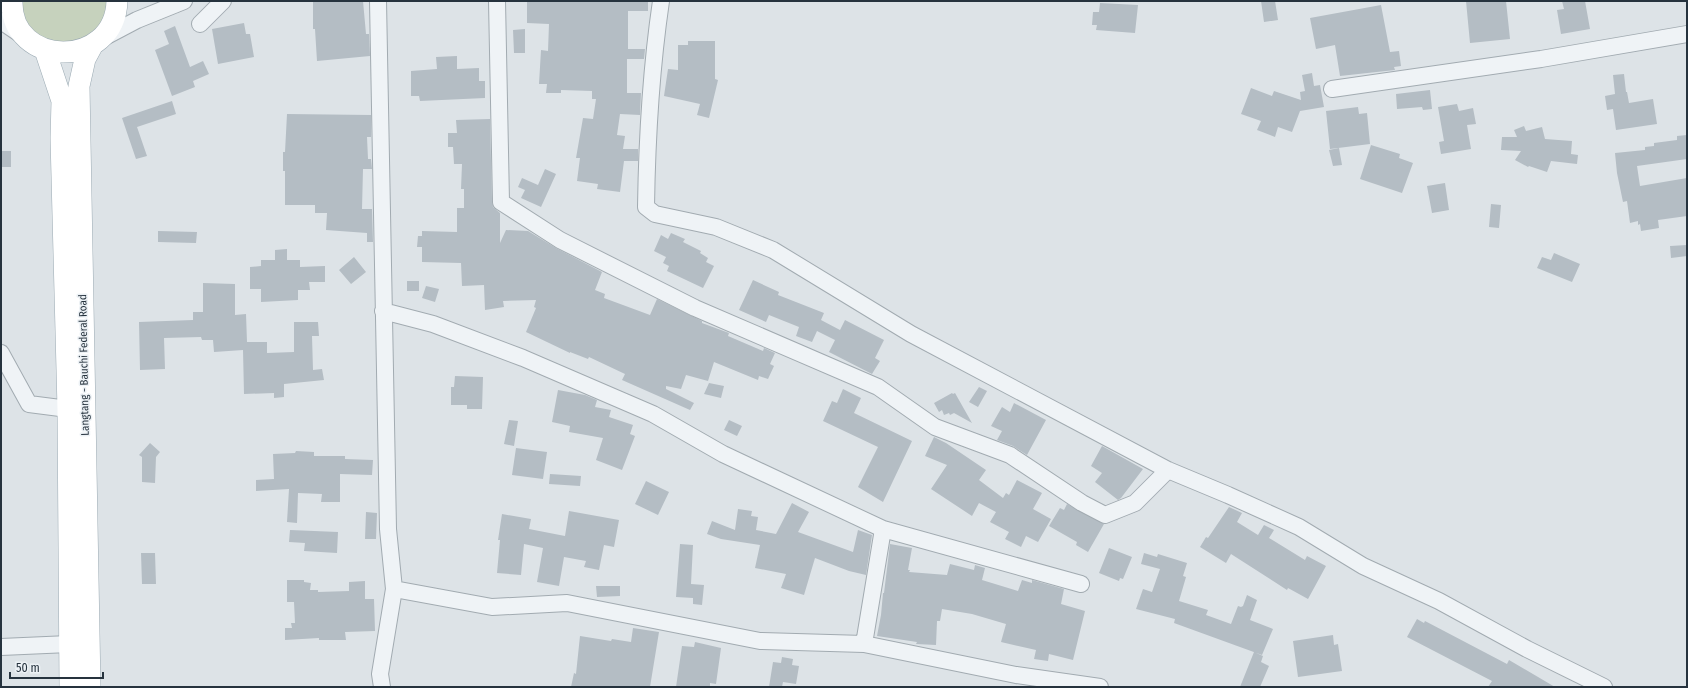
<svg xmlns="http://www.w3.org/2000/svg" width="1688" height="688" viewBox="0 0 1688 688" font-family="'Fira Sans Condensed',sans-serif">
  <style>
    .green { fill: #c6d2bd }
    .building { fill: #b4bdc4 }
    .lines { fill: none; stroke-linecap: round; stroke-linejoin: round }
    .minor-casing { stroke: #a2abb1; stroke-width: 18 }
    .major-casing { stroke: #9baab3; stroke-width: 22 }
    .minor { stroke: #eff3f6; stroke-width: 16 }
    .major { stroke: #fff; stroke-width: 21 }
    .labels { text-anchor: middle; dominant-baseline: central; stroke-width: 3; stroke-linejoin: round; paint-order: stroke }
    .street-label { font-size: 11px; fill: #26333e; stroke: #ecf1f5 }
  </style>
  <rect width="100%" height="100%" fill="#dde3e7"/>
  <path class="green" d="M17,1H112L103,29L77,46L33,37Z"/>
  <path class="building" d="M313,1H363L366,34H369L370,56L317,61L315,29H313Z
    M527,1H648V11H628V49H645L644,59H627V93H641L640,115L620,114L617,135L625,136L623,149H638V161H624L620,192L597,189L598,184L577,181L580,158H576L583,118L593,119L596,99H592V91L561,90V93H546L547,84H539L541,50L548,51L549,24L527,23Z
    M1261,1H1275L1278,20L1264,22Z
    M1466,1H1506L1510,39L1470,43Z
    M1562,1H1585L1590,29L1561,34L1557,10L1564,9Z
    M1100,3L1138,5L1135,33L1096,30L1097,25H1092L1093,12H1099Z
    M1381,5L1390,52L1399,51L1401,66L1394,67L1395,70L1340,76L1335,45L1316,49L1310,18Z
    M244,23L246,34H250L254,57L218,64L212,29Z
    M175,26L190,67L203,61L209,74L193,81L195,87L172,96L155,50L169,44L164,31Z
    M525,29V53H514L513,30Z
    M688,41H715V79L718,80L709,118L697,115L700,104L664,96L668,69L678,70V45H688Z
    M457,56V69L479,68V81H485V98L420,101L419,96H411V71L437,69L436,57Z
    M1312,73L1314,86L1320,85L1324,107L1300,111L1292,132L1278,127L1275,137L1257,130L1261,121L1241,114L1251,88L1272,96L1274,91L1301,100L1300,92L1305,91L1302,75Z
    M1624,74L1626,92H1627L1629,103L1653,99L1657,124L1616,130L1613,109L1607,110L1605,96L1615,94L1613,75Z
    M1430,90L1432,109L1423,110L1422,107L1397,109L1396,94Z
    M172,101L176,114L137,127L147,156L136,159L122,118Z
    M1457,104L1459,111L1473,108L1476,124L1467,125L1471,149L1441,154L1439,142L1444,141L1438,107Z
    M1358,107L1359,114L1367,113L1370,144L1330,149L1326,111Z
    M287,114L371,115V137H367L368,159H371L372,169H363L362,209H372L373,242H367V233L326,230L327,213H315V205H285V171H283V152H285Z
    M490,119L492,202L493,207L500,213V243L506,230L528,231L556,248L602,272L595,290L605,294L604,298L650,315L657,299L702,321V323L729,333L728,336L763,351L764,348L775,353L770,364L774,366L768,379L759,376L758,380L714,362L708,381L686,375L681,389L666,386V389L694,403L690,410L622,380L625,374L589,357L588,359L570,352V353L526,332L536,308L534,307L536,300L503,301L504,307L485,310L484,285L462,286L461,263L422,262V247H417L418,236H422V231L457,232V208H464V189H461L462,164H454L453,147H448V133H457L456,120Z
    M1524,126L1526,131L1542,127L1545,139L1572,141L1571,154L1578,155L1577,164L1551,161L1547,172L1529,166L1528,167L1515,160L1521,151L1501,150L1502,137H1517L1514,130Z
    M1687,135V159L1637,166L1640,186L1687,178V216L1658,220L1659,228L1641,231L1640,224L1638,225V221L1630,223L1627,201L1623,202L1617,173L1615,153L1645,150V147L1654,146V143L1677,140V136Z
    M1371,145L1400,154L1399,158L1413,163L1402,193L1360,179Z
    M1339,148L1342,165L1333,166L1329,150Z
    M1,151H11V167H1Z
    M545,169L556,174L541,207L521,198L525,190L518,187L522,178L538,185Z
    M1445,183L1449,210L1432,213L1427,186Z
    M1491,204L1501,205L1499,228L1489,227Z
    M158,231L197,232L196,243L158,242Z
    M671,233L685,239L683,242L701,251L700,253L708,258L706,262L714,266L703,288L667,271L669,266L663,263L666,257L654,251L661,235L668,239Z
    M1687,245V256L1671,258L1670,246Z
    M287,249V260H300V267L325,266V282H309L310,290H298V300L261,302V289H250V267L261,266V260H275V250Z
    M1554,253L1580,264L1572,282L1537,268L1542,257L1551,260Z
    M354,257L366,272L351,284L339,270Z
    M753,280L779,292L778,295L824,313L821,320L840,330L845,320L884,340L875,358L880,361L872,374L829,352L835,340L817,331L812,342L796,336L799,327L769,315L766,322L739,310Z
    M407,281H419V291H407Z
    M203,283L235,284V315L246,314L247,342H267V353L294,352V322H318L319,336H312L313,370L322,369L324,380L284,384V397L274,398V393L244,394L243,350L214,352L213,340H202L201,337L164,338L165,369L140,370L139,322L193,320V312H203Z
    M426,286L439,289L435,302L422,298Z
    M455,376L483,377L482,409H467V405H451V387H454Z
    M709,383L724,386L721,398L704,394Z
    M979,387L987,391L978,407L969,402Z
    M843,389L861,398L854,413L912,441L883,502L858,487L878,447L823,421L832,401L837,403Z
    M558,390L585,395L597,400L595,407L611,410L609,417L633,425L630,434L635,436L622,470L596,460L603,438L569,432L570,426L552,422Z
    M952,393L953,394L955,393L972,423L954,413L950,415L949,413L944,415L942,410L939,412L934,403Z
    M1014,403L1046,420L1027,455L1013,446L997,440L1002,431L991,426L1002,407L1010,412Z
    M509,420L518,421L514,446L504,444Z
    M729,420L742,426L737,436L724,430Z
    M934,437L946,443L986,470L979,480L1003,498L1006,493L1009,495L1017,480L1042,493L1033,509L1051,519L1038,542L1026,536L1021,547L1005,539L1009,532L990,522L996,512L979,503L972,516L931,489L947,465L925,456Z
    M150,443L160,452L156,457L155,483L142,482V457L139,455Z
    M1102,446L1143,469L1121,498L1118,500L1095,482L1102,473L1091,466Z
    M516,448L547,452L543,479L512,475Z
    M296,451L314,452V456H345V459L373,460L372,475L340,474V502H321L322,494L298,493L297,523L287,522L289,489L256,491V480L274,479L273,454L295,453Z
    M550,474L581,476L580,486L549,484Z
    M646,481L669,492L658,515L635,504Z
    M792,503L809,512L798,532L853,552L858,530L872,535L866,575L849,571L815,558L804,595L781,588L786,574L755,568L760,545L721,539L707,534L712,521L735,530L738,509L752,511L751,516L758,517L756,530L776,534Z
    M1067,504L1104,524L1088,552L1076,545L1077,542L1049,526L1060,508L1064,510Z
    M1229,507L1242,513L1237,522L1258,535L1264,525L1274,530L1269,538L1305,560L1307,556L1326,566L1308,599L1288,588L1287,590L1231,554L1226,563L1200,547L1206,537L1208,538Z
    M569,511L619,520L614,547L604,545L599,570L584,567L586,561L564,557L559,586L537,582L543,548L524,544L521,575L497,573L500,540H498L502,514L531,519L529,529L565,536Z
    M366,512L377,513L376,539H365Z
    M290,530L338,532L337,553L304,551L305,543L289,542Z
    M680,544L693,545L691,584L704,585L702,605L693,604V598L676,597Z
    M890,544L912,548L908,570H910L909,572L947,575L950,564L974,570L975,565L985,568L982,580L1018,591L1022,580L1032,583V580L1064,589L1061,604L1085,611L1073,660L1049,654L1048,661L1034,659L1036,650L1001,642L1006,624L972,614L942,609L940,621H937L936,645L916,644L917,642L877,636L881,615L883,593H884Z
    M1109,548L1132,557L1123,579L1120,578L1119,581L1099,573Z
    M141,553H155L156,584H142Z
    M1144,553L1157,557L1158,554L1187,563L1183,576L1186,577L1179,601L1208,610L1206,615L1231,624L1238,606L1241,607L1243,606L1247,595L1257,600L1250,620L1273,629L1262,655L1174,623L1175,619L1136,609L1143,589L1152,592L1160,569L1141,564Z
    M287,580H304V582L311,583L310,590H318V592L349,591V582L365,581V599H374L375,631L345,632L346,640H319V638L285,640V628H292L291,623H295L294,602H287Z
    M596,586H620V596L597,597Z
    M1417,619L1424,623L1425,621L1507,664L1509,660L1555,687H1488L1492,681L1407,637Z
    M633,628L659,632L650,687H571L574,673L576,674L580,636L611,641L612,639L631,642Z
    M1333,635L1334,645L1338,644L1342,671L1298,677L1293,641Z
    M695,642L721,648L716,684L710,683V687H676L682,646L694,647Z
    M1254,652L1263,656L1261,662L1269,666L1260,687H1240Z
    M782,657L793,659L792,665L799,666L796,684L783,682L782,687H769L773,662L781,663Z"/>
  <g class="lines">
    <defs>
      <path id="minor" d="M378,1L388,529L394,589L380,674L382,687
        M497,1L501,202L560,240L695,308L878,387L935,427L1010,455L1082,503L1105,515L1135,503L1168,470
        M661,1C651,69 647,138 646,207L655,214L716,227L773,250L911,334L1168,470L1228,495L1299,527L1363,566L1439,601L1527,649L1604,687
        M1,21L23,36
        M200,24L223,1
        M101,39L137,20L184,1
        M1332,89L1541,59L1687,34
        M383,311L433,324L523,358L653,414L723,454L883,529L1081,584
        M1,353L29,404L68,409
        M394,589L492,607L567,603L760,641L864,644L883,529
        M864,644L1016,675L1100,687
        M1,647L69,644"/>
      <path id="major" d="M12,1C10,68 115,70 117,1
        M45,50L62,101L61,138L68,409L70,687
        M90,687L79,86L85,59L92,46"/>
    </defs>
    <use href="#minor" class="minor-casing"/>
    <use href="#major" class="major-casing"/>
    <use href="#minor" class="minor"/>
    <use href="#major" class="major"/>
  </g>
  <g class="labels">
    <g class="street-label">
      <text transform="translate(84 365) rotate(-91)">Langtang - Bauchi Federal Road</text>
    </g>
  </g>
  <rect width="1688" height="688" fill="none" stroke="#26333e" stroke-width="4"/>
  <path d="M10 672v6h93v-6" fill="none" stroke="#26333e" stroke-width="2"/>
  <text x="16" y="672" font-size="12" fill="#26333e" stroke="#ecf1f5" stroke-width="3" paint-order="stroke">50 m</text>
</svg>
